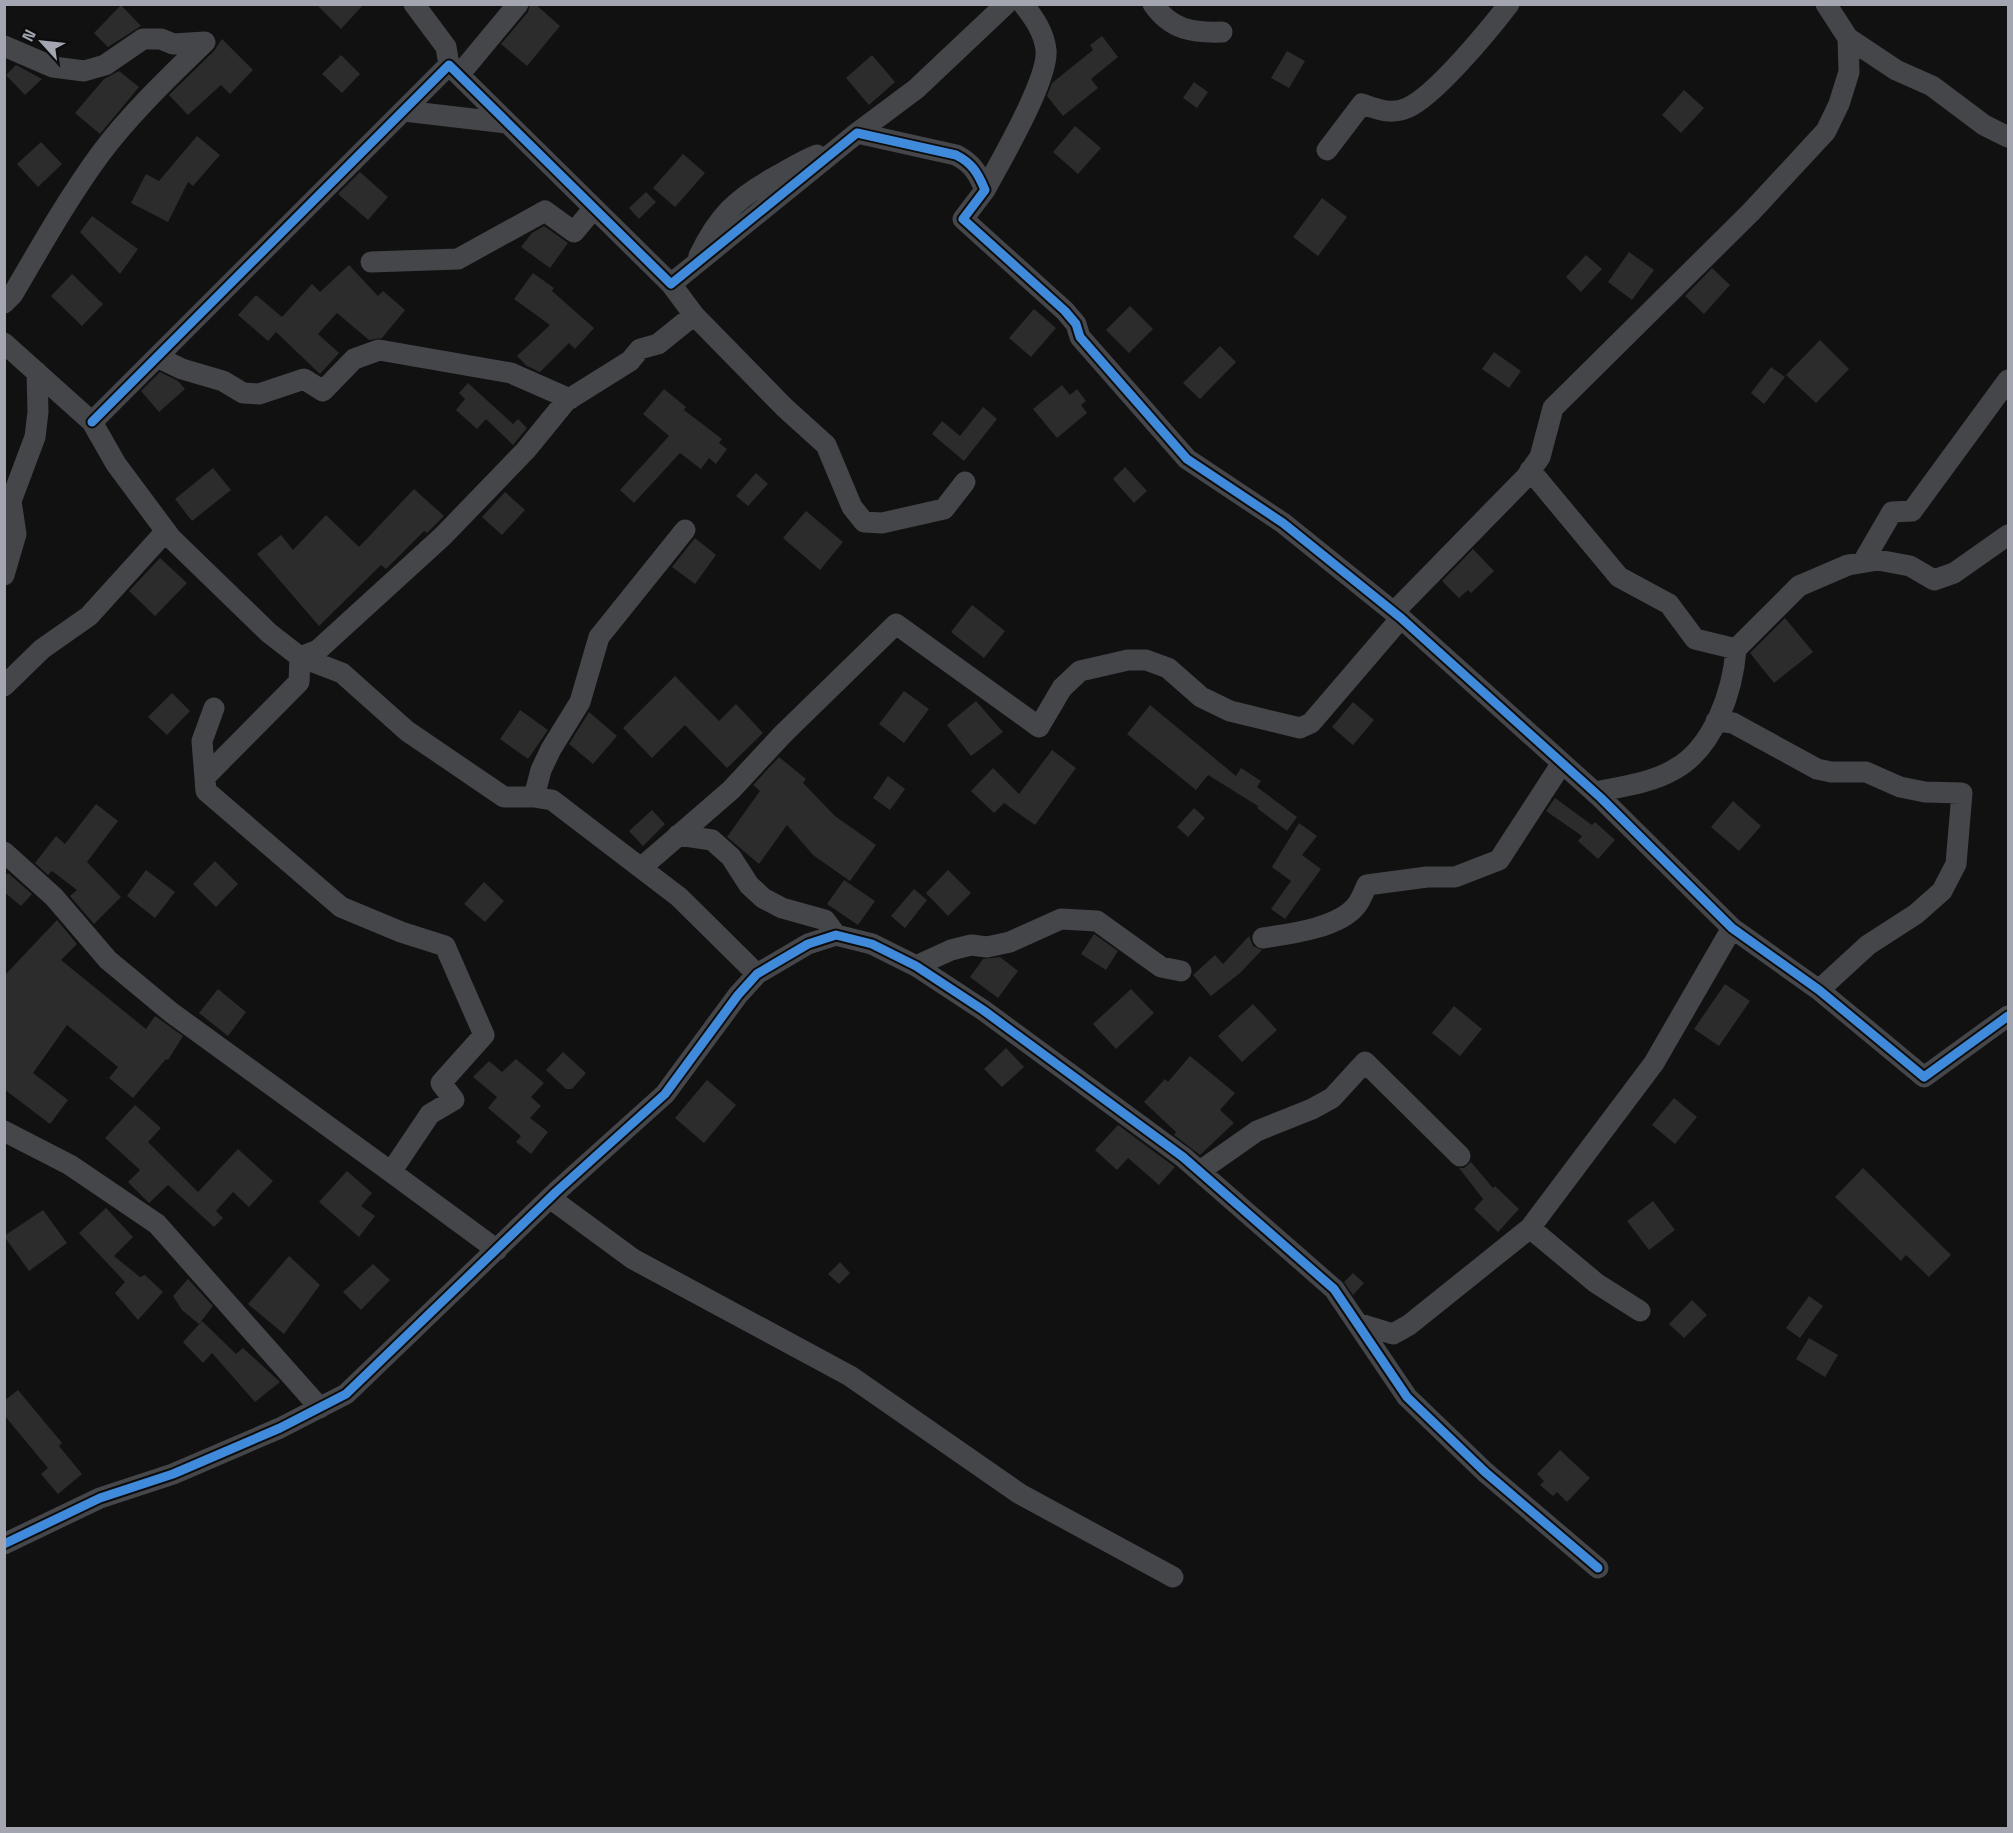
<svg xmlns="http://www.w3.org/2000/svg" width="2013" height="1833" viewBox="0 0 2013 1833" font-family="'Space Grotesk',sans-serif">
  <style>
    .building { fill: #2c2c2d }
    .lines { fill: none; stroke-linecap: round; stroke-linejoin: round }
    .minor { stroke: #45464a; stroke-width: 21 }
    .cycleway-casing { stroke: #0c0c0d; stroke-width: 13 }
    .cycleway { stroke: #408adc; stroke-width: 9 }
  </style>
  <rect width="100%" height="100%" fill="#111112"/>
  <path class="building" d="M316,4H364L341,29Z
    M530,4H535L560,26L527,66L501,44L528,12Z
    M121,5L141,26L108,47L94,33Z
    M1102,36L1118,57L1091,79L1098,88L1063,116L1047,96L1052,83L1093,50L1090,45Z
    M222,39L253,70L230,94L221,85L188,115L169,95L214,51Z
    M1287,51L1305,61L1289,88L1271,78Z
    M341,55L360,74L342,93L322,74Z
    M872,55L895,82L869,105L846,78Z
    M16,65L42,79L25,95L6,75Z
    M119,71L139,87L100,134L75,113L104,79Z
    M1194,82L1208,92L1197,108L1183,98Z
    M1684,90L1704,108L1681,133L1662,115Z
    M1075,126L1101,148L1078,174L1053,152Z
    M197,136L220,155L193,186L188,182L168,222L131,203L146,174L159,181Z
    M41,142L62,164L38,187L17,164Z
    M683,154L705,173L675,207L653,188Z
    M360,172L388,197L368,220L338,194Z
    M646,192L656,202L639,219L629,208Z
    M1322,198L1347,217L1318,256L1293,237Z
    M92,216L138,249L120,274L80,232Z
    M544,226L568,243L550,268L521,247L532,233Z
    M1629,252L1654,270L1632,300L1608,282Z
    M1586,255L1602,269L1581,292L1566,277Z
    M349,265L378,296L383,291L405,310L382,338L369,340L337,313L318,334L339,353L320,374L276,332L268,341L238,315L256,295L282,317L312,284L320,292Z
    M1712,268L1730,285L1704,314L1685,296Z
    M533,273L554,288L552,291L594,328L575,349L569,343L540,372L527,366L517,356L550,325L514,299Z
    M72,274L103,304L82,326L51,296Z
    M1130,306L1153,329L1129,353L1106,330Z
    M1034,309L1056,328L1031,357L1009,338Z
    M1820,340L1849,369L1816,403L1786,375Z
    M1220,346L1236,362L1200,399L1183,383Z
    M1494,352L1521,371L1509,388L1482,369Z
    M1771,367L1785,377L1764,404L1751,393Z
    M160,372L178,381L185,389L159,412L141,391Z
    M468,383L513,424L518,419L527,428L513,445L486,419L477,429L456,410L465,399L459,393Z
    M1062,385L1070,395L1077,389L1086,401L1081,405L1087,413L1057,438L1033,409Z
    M664,389L686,407L684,410L722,439L719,443L727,449L716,464L709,458L701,469L680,453L634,503L620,490L669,436L643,414Z
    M983,407L997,419L964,461L932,434L942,421L960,436Z
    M1125,467L1147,491L1134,503L1113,479Z
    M213,468L231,490L192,521L175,499Z
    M756,473L768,484L748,506L736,496Z
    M414,489L444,516L427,533L424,531L386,569L381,565L319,626L257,554L281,535L293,550L326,515L359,547Z
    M505,492L525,510L502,535L482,517Z
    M806,511L843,542L820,570L783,538Z
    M695,538L716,555L695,584L672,567Z
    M1473,549L1494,571L1471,593L1468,590L1459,598L1442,581Z
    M160,558L187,583L155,616L129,591Z
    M972,605L1005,631L984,658L951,632Z
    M1785,618L1813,652L1774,683L1750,653Z
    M675,676L719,721L736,704L763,733L727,768L685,725L652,758L623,728Z
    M904,691L929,709L904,743L879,724Z
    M172,693L190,711L167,735L148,717Z
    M976,701L1003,732L971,756L947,725Z
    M1353,702L1374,720L1353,745L1332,727Z
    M1150,705L1236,776L1241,768L1261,781L1257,787L1297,817L1287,831L1257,808L1258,806L1208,775L1196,790L1127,734Z
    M520,710L548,730L528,759L500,739Z
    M589,712L617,736L593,764L569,744Z
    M1052,750L1076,768L1035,825L1004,803L994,813L971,791L993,768L1019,794Z
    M779,757L806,779L803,783L835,816L876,845L850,881L813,855L787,825L759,864L727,837L760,791L753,785Z
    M888,776L905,789L890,810L873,798Z
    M1555,798L1592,825L1595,822L1615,840L1598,859L1578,841L1582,836L1546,811Z
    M1733,801L1761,826L1739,851L1711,827Z
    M96,804L118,821L87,862L121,897L94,924L70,896L77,890L52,871L48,875L35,863L56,836L65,844Z
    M1194,808L1205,818L1188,837L1177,827Z
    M652,810L665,824L643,846L629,831Z
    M1299,823L1317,836L1302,855L1321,869L1285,919L1271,909L1291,881L1272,867Z
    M215,861L238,884L216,907L193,884Z
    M146,870L175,892L155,918L127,896Z
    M948,870L971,893L948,916L926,893Z
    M8,873L32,894L21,906L4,892V877Z
    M844,880L875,901L858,925L827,904Z
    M484,882L504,901L485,922L464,904Z
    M914,889L927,900L905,928L891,916Z
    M57,920L77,944L61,960L146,1029L155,1016L183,1036L168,1060L166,1059L133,1098L109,1078L118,1067L67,1025L33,1073L68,1100L50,1124L4,1089V976Z
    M1094,934L1118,951L1106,970L1081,954Z
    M1249,936L1253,946L1262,950L1240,973L1211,996L1193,975L1215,955L1223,964Z
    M1000,957L1018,971L998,998L970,977L983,959Z
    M1725,984L1750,1001L1719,1046L1694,1029Z
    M218,989L246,1012L228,1036L199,1013Z
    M1131,989L1154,1013L1116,1049L1093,1024Z
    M1253,1004L1277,1030L1242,1062L1218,1036Z
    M1454,1006L1482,1029L1460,1056L1432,1033Z
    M1006,1048L1024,1067L1002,1087L984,1069Z
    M563,1052L586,1073L572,1089H566L546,1070Z
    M1190,1056L1235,1093L1220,1110L1234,1123L1200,1155L1174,1135L1176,1132L1144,1102L1165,1079L1168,1082Z
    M516,1059L544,1083L531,1097L541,1106L530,1118L548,1132L531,1154L516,1142L521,1136L488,1108L497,1097L473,1077L489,1061L502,1072Z
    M707,1080L736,1105L704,1143L675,1118Z
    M1674,1098L1697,1117L1675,1144L1652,1125Z
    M135,1105L161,1128L148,1142L198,1192L238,1149L273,1181L249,1207L233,1192L216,1211L223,1218L214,1227L168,1185L149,1203L128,1182L140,1170L105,1138Z
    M1118,1125L1175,1167L1159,1185L1128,1158L1117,1170L1095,1150Z
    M1471,1162L1493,1188L1495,1186L1519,1209L1498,1232L1474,1209L1483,1199L1459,1168H1464Z
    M1863,1168L1951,1255L1929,1277L1906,1255L1901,1261L1835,1197Z
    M347,1171L372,1193L361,1206L375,1216L359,1237L319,1202Z
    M1653,1201L1675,1230L1649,1250L1627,1221Z
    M106,1208L133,1237L114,1256L140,1277L145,1275L163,1292L138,1320L115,1293L125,1282L79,1233Z
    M43,1210L67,1243L29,1271L4,1236Z
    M289,1256L320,1285L284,1334L248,1304Z
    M840,1262L850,1273L839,1284L828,1274Z
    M373,1264L390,1280L361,1310L343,1292Z
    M1353,1273L1364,1283L1353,1295L1344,1282Z
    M188,1279L213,1306L199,1324L182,1310L173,1296Z
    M1809,1296L1823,1306L1800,1338L1786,1328Z
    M1692,1300L1707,1315L1684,1338L1669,1324Z
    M202,1321L236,1354L243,1348L280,1382L255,1402L212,1353L203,1363L183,1342Z
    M1809,1338L1838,1355L1825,1377L1796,1359Z
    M18,1390L62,1443L59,1446L82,1474L58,1494L41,1474L48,1468L4,1415V1401Z
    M1560,1450L1590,1478L1567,1502L1557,1492L1553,1496L1540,1485L1544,1481L1537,1474Z"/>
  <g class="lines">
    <path class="minor" d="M414,4L446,47L449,65
      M1153,4C1171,30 1193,33 1222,32
      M1826,4L1848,38L1896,70L1932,86L1984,125L2008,137
      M4,46L53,67L84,71L105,65L143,39H161L173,44L205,42C169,77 131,113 101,153C68,198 41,246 13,294L4,303
      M459,75L518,4
      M404,111L507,123
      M857,133L916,89L1006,4
      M1327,150L1362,104C1377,109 1391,115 1407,108C1435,96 1489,30 1509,4
      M985,190C1000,162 1049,79 1046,50C1044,32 1034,18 1023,4
      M699,256C718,216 737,198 775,177C790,169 801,161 817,155
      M371,262L458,259L545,211L574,232L594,208
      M694,315L784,407L826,445L852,507L864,522L882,523L944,509L965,482
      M4,343L92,422L116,464L171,538L269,633L300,657L342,673L407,731L504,797H534L552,800L679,897L757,974
      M157,357L182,369L223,381L243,393L259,394L304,379L323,391L354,359L379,350L511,373L570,399
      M92,422L449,65L671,284L857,133L956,155C972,163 978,173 985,190L963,219L1065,311L1076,324L1080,337L1187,459L1283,523L1401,618L1601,798L1732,928L1819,990L1924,1077L2008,1016
      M1530,470L1619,577L1669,604L1695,639L1736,649
      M1863,562L1892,512L1912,511L2008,380
      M4,575L16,534L11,501L35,437L38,412L37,372
      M1394,612L1526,477L1540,457L1553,408L1751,212L1826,131L1839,104L1849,72L1848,38
      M4,686L42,649L89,616L166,531
      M214,708L202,741L206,791L341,907L401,932L445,946L484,1035L441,1083L454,1100L430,1114L391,1172L497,1250
      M1716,721L1733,723L1817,769L1831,772H1866L1900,787L1925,792L1962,793L1956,864L1942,891L1916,914L1868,945L1819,990
      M206,776L299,682L300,657L318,650L443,536L526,450L566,401L630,361L640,349L658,344L694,315L671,284
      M1595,792C1620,787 1652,783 1675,769C1714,747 1733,691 1736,649L1799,586L1848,565L1878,560L1910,566L1934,580L1954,573L2008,535
      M534,797L541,770L551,749L580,702L599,637L685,530
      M678,835L712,840L731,857L749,885L763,898L782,908L825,920L836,935
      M4,852L54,897L108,960L172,1013L391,1172
      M642,867L731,790L783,734L896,624L1039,727L1062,688L1080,671L1128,660H1146L1168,668L1201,697L1230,711L1300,728L1311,723L1401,618
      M1263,938C1290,934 1338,928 1356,906C1361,900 1364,891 1367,885L1427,877H1455L1499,860L1562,763
      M916,966L951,950L971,945L987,947L1010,942L1061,919L1097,921L1161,967L1181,971
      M4,1131L70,1165L157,1224L320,1408
      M1200,1171L1257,1131L1312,1109L1332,1098L1365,1062L1460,1156
      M550,1198L633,1259L850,1376L1020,1494L1173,1577
      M1530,1228L1596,1283L1640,1311
      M1357,1323L1393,1334L1409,1325L1530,1228L1654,1063L1732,928
      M4,1544L100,1498L173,1474L280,1428L346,1394L556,1192L665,1094L738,995L757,974L808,944L836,935L872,944L916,966L983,1010L1183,1157L1334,1289L1407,1397L1485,1472L1598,1568"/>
    <defs>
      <path id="cycleway" d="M92,422L449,65L671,284L857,133L956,155C972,163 978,173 985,190L963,219L1065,311L1076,324L1080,337L1187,459L1283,523L1401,618L1601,798L1732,928L1819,990L1924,1077L2008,1016
        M4,1544L100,1498L173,1474L280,1428L346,1394L556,1192L665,1094L738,995L757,974L808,944L836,935L872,944L916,966L983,1010L1183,1157L1334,1289L1407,1397L1485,1472L1598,1568"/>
    </defs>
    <use href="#cycleway" class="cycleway-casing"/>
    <use href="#cycleway" class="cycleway"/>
  </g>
  <rect width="2013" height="1833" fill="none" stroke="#a3a6b1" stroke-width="12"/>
  <g transform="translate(42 42) rotate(297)" stroke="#0c0c0d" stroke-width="4.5" paint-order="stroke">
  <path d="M0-4.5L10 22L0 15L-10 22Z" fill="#a3a6b1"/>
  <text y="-9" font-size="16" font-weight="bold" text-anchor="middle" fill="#a3a6b1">N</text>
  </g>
</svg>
